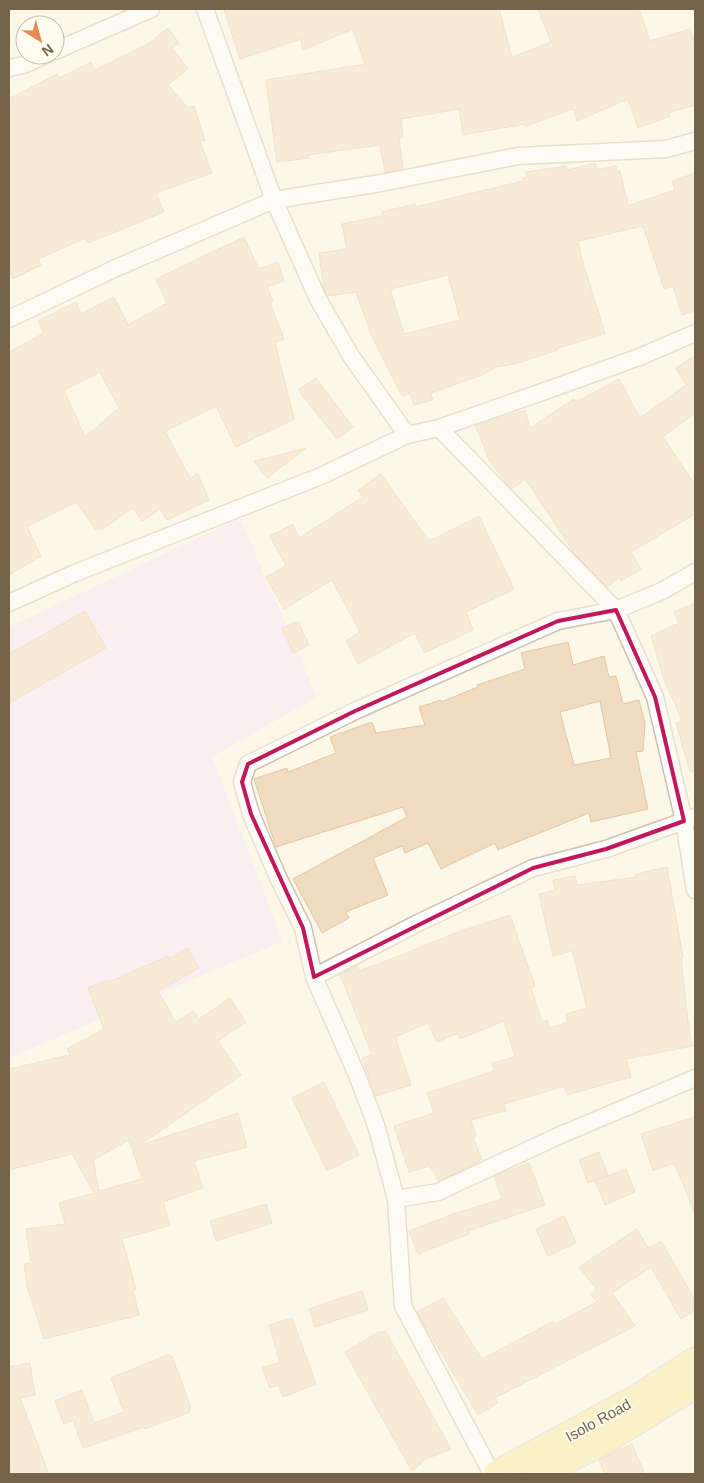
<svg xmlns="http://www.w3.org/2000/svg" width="704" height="1483" viewBox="0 0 704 1483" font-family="Arial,sans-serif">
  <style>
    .education { fill: #f5e5f9 }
    .building { fill: #f1dcc1; stroke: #e4c6a1; fill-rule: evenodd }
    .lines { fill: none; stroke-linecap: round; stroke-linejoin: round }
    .minor-casing { stroke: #cec2ae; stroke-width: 19 }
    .primary-casing { stroke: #dbd6d0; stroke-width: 29 }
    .minor { stroke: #fff; stroke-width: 16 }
    .primary { stroke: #f9e8a3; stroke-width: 26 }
    .marked { fill: none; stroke: #c2185b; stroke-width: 4; stroke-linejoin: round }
    .labels { text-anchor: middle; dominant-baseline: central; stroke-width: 4; stroke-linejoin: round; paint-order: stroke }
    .street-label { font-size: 15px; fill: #76634c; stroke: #fffbef }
  </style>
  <rect width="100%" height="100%" fill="#fcf8e9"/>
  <path class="education" d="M240,518L317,697L212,757L283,941L9,1058V627Z"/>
  <path class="building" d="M224,9H499L512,57L551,42L538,9H639L650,41L690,29L695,45V105L668,113L670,116L638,128L628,99L577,121L573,109L526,126L525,124L463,135L459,109L401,119L403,137L399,138L403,168L385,172L380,145L308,155L309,158L277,162L266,80L365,64L353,29L303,50L301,39L240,59Z
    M168,28L179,43L172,48L188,69L168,85L188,108L194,106L205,140L200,141L212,173L156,193L164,212L88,243L86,238L38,259L41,265L13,279L9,269V99L57,74L59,78L91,62L95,70L148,44Z
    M595,163L597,170L616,166L617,171H620L628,206L675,190L672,181L695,173V310L682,315L673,286L664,289L643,226L578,241L581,256L605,334L558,348V350L515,364L496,367L482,375L431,393L433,400L414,405L410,393L402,396L372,337L356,292L328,296L324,288L319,253L347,249L342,224L382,216V212L415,204V207L523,181V178L527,177L526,172L566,166L567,170ZM448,275L460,320L404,334L390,289Z
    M244,237L259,269L278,262L284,281L267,287L273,301L270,303L284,339L275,342L294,419L236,447L216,406L165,431L190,478L198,474L209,500L167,520L160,509L142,521L133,508L101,530L100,528L96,530L76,502L27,527L41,556L9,575V352L44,333L38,321L76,302L81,314L114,297L128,325L167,303L156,279ZM100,372L119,408L85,437L64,390Z
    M695,356V413L663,437L695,485V514L631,552L641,569L621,581L619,578L607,587L575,554L525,479L512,489L505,481L486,456L488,455L475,426L525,410L530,428L574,399L576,402L619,379L640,418L686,385L676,368Z
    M316,378L353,427L337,439L298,390Z
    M306,448L267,478L254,461Z
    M381,474L429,541L479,516L514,589L466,612L473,630L424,653L415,633L358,664L346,641L360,632L332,580L284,609L266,577L286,566L270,536L293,524L299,538L363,497L358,490Z
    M695,603V771L690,772L676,723L682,720L664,680L651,636L679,623L674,612Z
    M85,611L106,648L9,703V654Z
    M298,621L309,645L293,653L282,628Z
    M568,642L573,665L604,656L609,677L616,676L623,704L639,700L645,723L643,751L636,752L648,809L591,822L589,813L498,850L495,843L441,869L428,843L405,853L402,846L373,858L388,895L346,912L349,918L322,933L293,879L407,817L403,807L276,847L254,779L287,768L288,772L336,753L330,737L372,722L376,733L425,725L419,707L441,700V702L478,687L477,685L525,669L521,653ZM600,701L611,758L574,765L560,712Z
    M667,867L683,957L681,958L688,1022L692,1046L626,1059L631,1077L567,1095L565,1086L504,1104L506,1111L471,1120L476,1136L473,1137L482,1160L439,1181L430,1166L409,1172L394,1126L434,1113L427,1093L494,1071L492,1063L515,1057L504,1021L460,1039L458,1033L437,1042L428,1023L395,1037L411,1085L376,1096L362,1058L372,1055L340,975L357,966L359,971L374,965V966L458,932L510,915L535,986L531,988L542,1022L547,1020L550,1028L568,1022L566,1014L587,1008L572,951L553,956L539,894L555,890L553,880L575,876L577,885L636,877V874Z
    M188,948L199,968L158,991L176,1022L193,1011L199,1019L230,998L246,1022L218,1041L241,1075L140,1145L238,1113L247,1147L194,1161L203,1188L163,1202L170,1225L122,1239L136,1289L133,1290L139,1315L44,1339L27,1287L24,1264L31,1263L26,1229L65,1224L59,1203L94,1193L72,1154L9,1170V1069L70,1055L67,1049L104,1029L88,988L108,980L109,982L168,956L169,959ZM129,1140L142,1179L99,1191L93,1160Z
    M324,1082L359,1155L327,1171L292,1098Z
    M695,1117V1213L674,1163L653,1171L641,1134Z
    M599,1152L608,1175L588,1183L579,1160Z
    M529,1163L545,1205L468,1231L469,1234L418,1254L409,1231L456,1213L502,1199L494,1177Z
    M626,1169L635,1192L605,1205L595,1181Z
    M266,1204L272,1223L216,1241L210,1221Z
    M564,1216L576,1243L548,1256L536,1229Z
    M637,1229L648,1248L661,1241L695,1300V1310L681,1319L651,1267L612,1293L635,1326L495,1398L498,1403L478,1415L417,1312L443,1298L482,1359L554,1321L555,1324L597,1302L591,1294L597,1290L579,1267Z
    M362,1291L368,1310L315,1327L309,1309Z
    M292,1318L316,1384L283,1397L278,1385L270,1388L262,1368L280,1362L269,1325Z
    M379,1332H386L451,1449L426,1459L412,1471L345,1352Z
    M169,1354L170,1357L172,1356L190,1405V1412L145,1429L144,1427L83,1448L73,1420L64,1424L55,1401L82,1390L94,1423L124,1412L111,1378Z
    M30,1363L35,1395L20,1398L49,1474H12L9,1466V1367Z
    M632,1444L645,1474H605L599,1460Z"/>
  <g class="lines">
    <defs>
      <path id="minor" d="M205,9L274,200L318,299L351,356L407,435
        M55,51L151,9
        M9,68L23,65L46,55
        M9,319L116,268L274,200L381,183L518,156L666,149L695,141
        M439,428L616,610L655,697L684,821L695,890
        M9,603L75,573L321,476L407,435L439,428L545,391L642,356L695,333
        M314,977L416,924L533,868L606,849L695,817
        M396,1199L438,1192L556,1137L695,1078
        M492,1474L403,1306L396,1199L376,1125L357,1075L314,977L303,928L277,875L251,814L242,782L248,764L355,711L558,621L616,610L662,591L695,572"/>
      <path id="primary" d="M497,1474L639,1397L695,1361
        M541,1474L609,1438L695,1385"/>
    </defs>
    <use href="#minor" class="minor-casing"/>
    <use href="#primary" class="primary-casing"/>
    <use href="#minor" class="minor"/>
    <use href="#primary" class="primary"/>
  </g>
  <path d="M0 0H704V1483H0ZM616,610L655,697L684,821L606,849L533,868L314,977L303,928L251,814L242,782L248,764L355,711L558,621Z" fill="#fcf8e9" fill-opacity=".55" fill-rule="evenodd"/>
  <path class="marked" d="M616,610L655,697L684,821L606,849L533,868L314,977L303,928L251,814L242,782L248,764L355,711L558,621Z"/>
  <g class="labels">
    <g class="street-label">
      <text transform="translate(598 1420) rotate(-29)">Isolo Road</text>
    </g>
  </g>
  <rect width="704" height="1483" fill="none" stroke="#76634c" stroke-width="20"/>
  <g transform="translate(40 40) rotate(143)"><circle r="24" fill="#fffbef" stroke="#c8beae"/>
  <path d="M0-4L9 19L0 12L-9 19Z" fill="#e38b51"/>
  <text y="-8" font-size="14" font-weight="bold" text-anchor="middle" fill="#76634c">N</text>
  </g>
</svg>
